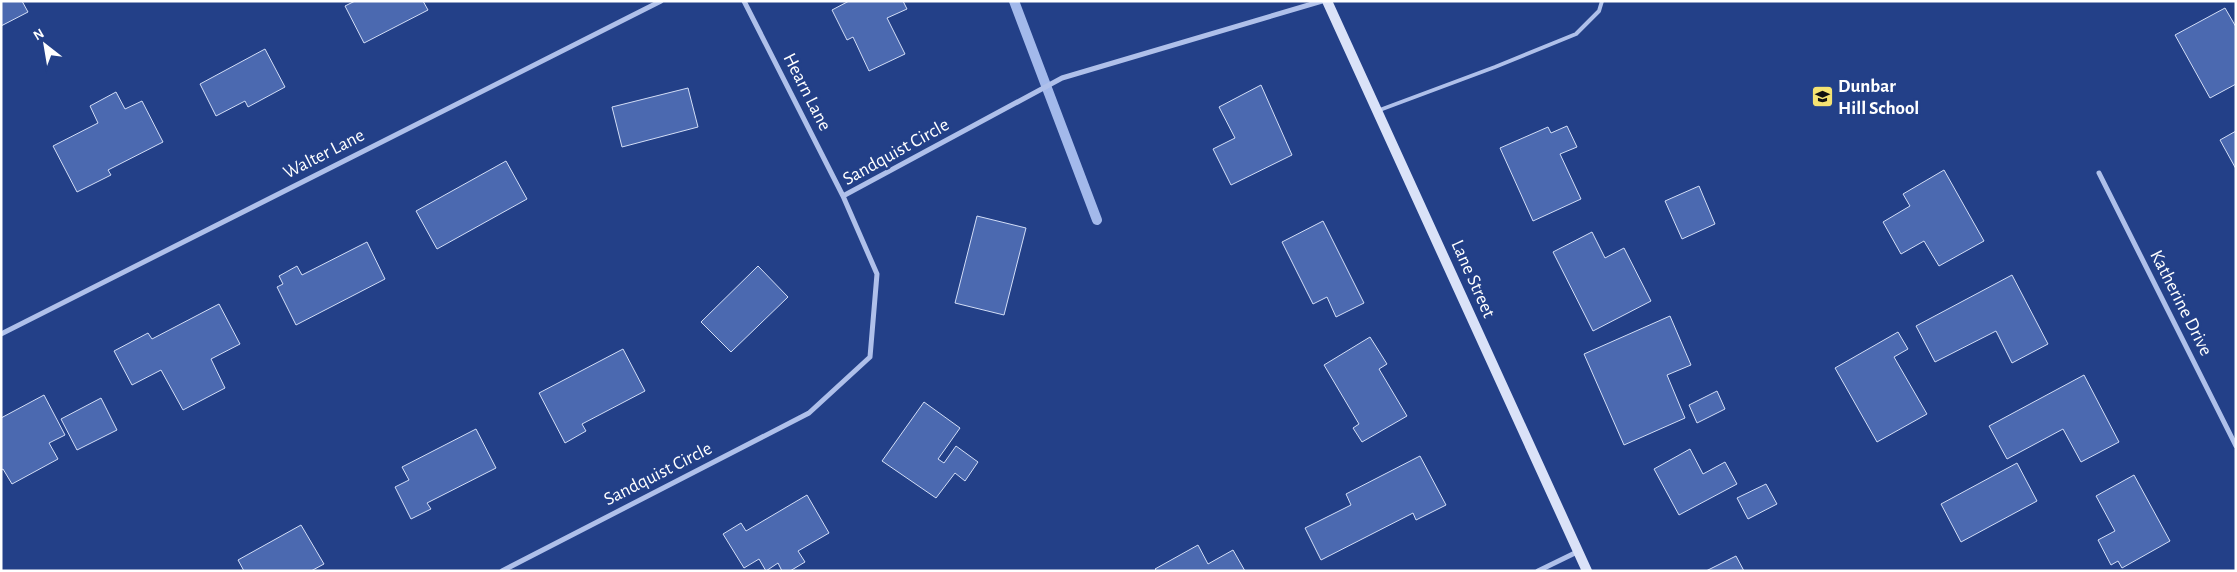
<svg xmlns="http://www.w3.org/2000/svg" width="2237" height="572" viewBox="0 0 2237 572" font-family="'Alegreya Sans',sans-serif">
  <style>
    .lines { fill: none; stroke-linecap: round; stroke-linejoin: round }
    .stream { stroke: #a3b9eb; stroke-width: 10 }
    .building { fill: #4b69b0; stroke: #d3def7 }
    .lane { stroke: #afc0ea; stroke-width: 4 }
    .street { stroke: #afc0ea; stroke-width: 5 }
    .secondary { stroke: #dae2f8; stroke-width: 10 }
    .labels { text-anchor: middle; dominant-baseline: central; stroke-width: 5; stroke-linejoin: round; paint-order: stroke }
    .poi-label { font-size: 19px; font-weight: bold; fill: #fff; stroke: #234088; text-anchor: start }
    .street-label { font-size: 19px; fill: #fff; stroke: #234088 }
  </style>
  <rect width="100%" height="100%" fill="#234088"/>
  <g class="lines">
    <path class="stream" d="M1014,1L1097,220"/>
  </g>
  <path class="building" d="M1,1H22L28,12L1,26Z
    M355,1H423L428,10L364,43L345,6Z
    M849,1H903L907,9L887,18L905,54L869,71L853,37L847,40L832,10Z
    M2225,8L2236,27V84L2210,98L2175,35Z
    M265,49L285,87L248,107L245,101L216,116L200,84Z
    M1261,85L1292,155L1231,185L1213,149L1235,138L1219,107Z
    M688,88L698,127L622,147L612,107Z
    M116,92L125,109L142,101L163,142L108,170L111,175L77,192L53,146L98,123L90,106Z
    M1567,126L1577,147L1560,154L1581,199L1533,221L1500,148L1548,127L1551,133Z
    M2236,131V169L2220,140Z
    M506,161L527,199L437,249L416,211Z
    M1944,170L1984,241L1939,266L1924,241L1901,254L1883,222L1910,206L1903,194Z
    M1699,186L1715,224L1682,239L1665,201Z
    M977,216L1026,228L1004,315L955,303Z
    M1323,221L1364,303L1336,317L1327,297L1313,304L1282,242Z
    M1592,232L1605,258L1624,248L1651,301L1593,331L1553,252Z
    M367,242L385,279L296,325L277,287L283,284L279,276L297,266L302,275Z
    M758,266L788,297L731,352L701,322Z
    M2012,275L2048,344L2012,363L1996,331L1935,362L1916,326Z
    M219,304L240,344L211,359L225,388L183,410L161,370L132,385L114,351L148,333L152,339Z
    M1670,316L1691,365L1667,375L1685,418L1624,445L1584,354Z
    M1898,332L1908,349L1894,357L1927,414L1877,442L1835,368Z
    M1370,337L1387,364L1379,369L1407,416L1362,442L1353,428L1359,424L1324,365Z
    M623,349L645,391L582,424L586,431L565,443L539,393Z
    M2084,375L2119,442L2081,462L2063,429L2007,459L1989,426Z
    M1717,391L1725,409L1697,423L1689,405Z
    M44,395L65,435L49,443L58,459L12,484L3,469L1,470V418Z
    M101,398L117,430L77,450L61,419Z
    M924,402L960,428L938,459L944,463L956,446L978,462L965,481L955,473L936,498L882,461Z
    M476,429L496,468L427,503L431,509L411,519L395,487L409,480L402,467Z
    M1690,449L1703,474L1725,462L1737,484L1679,515L1654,469Z
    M1420,456L1446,505L1416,520L1413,513L1321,560L1305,528L1351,505L1346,494Z
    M2017,463L2037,501L1961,542L1941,504Z
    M2134,475L2170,541L2122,568L2118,561L2111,565L2098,540L2115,531L2096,496Z
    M1766,484L1777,504L1748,519L1737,498Z
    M807,495L829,533L798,551L805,562L790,571H782L778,563L766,571L759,559L744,568L723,534L741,523L746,531Z
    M301,525L324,564L311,571H244L238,560Z
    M1198,545L1208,564L1233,550L1245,571H1157L1155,569Z
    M1736,556L1744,571H1706Z"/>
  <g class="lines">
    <path class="lane" d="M1377,111L1495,67L1576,34L1599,11L1602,1"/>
    <path class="street" d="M2099,173L2236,446
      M843,196L1062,78L1322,1
      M1,334L661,1
      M502,571L809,413L870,357L877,274L843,196L744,1
      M1538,571L1577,552"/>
    <path class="secondary" d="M1327,1L1587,571"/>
  </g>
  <defs>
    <symbol id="school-square" viewBox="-11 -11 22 22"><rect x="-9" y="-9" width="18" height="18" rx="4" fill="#f5e372" stroke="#234088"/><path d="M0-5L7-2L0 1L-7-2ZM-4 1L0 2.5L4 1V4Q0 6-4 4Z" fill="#111"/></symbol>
  </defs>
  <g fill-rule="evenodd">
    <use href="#school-square" x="1810" y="84" width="25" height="25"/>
  </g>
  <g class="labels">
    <g class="poi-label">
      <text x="1838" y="86">Dunbar<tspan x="1838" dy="22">Hill School</tspan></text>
    </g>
    <g class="street-label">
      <text transform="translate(807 92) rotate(63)">Hearn Lane</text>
      <text transform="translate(896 152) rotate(-29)">Sandquist Circle</text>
      <text transform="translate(324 154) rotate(-27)">Walter Lane</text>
      <text transform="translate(1473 279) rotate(66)">Lane Street</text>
      <text transform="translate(2181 303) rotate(63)">Katherine Drive</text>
      <text transform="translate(658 474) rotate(-27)">Sandquist Circle</text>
    </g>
  </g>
  <rect width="2237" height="572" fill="none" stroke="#ffffff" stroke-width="5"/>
  <g transform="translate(45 45) rotate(329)" stroke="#234088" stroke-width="4" paint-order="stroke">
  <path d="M0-4L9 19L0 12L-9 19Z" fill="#ffffff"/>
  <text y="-8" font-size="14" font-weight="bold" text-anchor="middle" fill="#ffffff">N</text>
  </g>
</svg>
